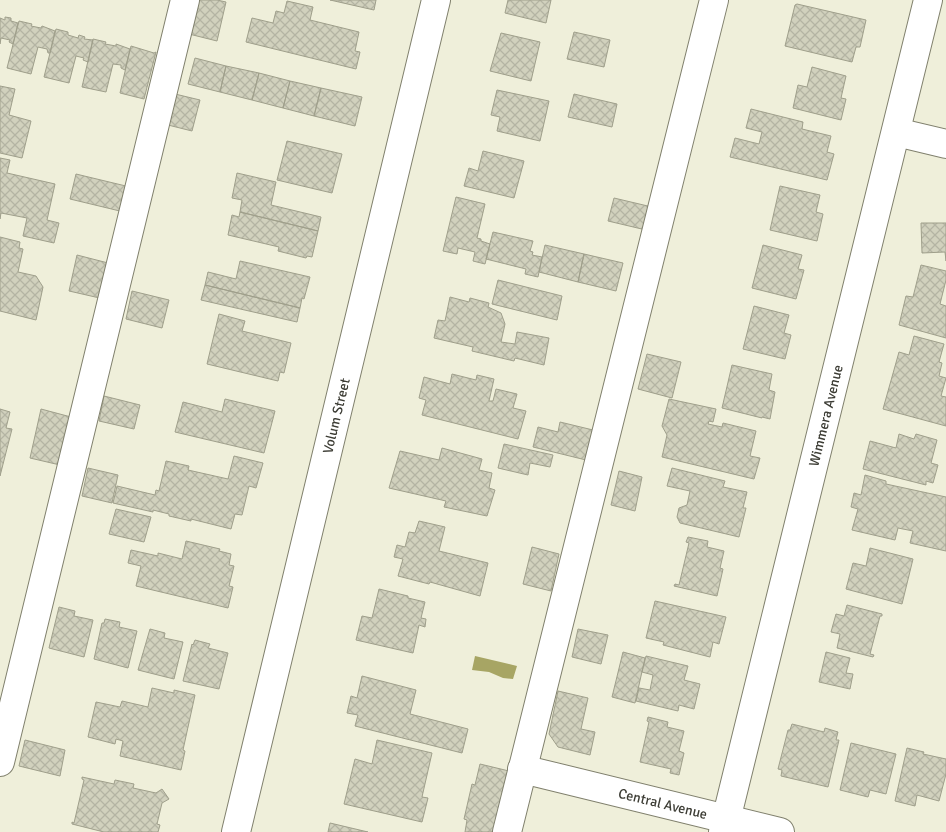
<svg xmlns="http://www.w3.org/2000/svg" width="946" height="832" viewBox="0 0 946 832" font-family="Signika,sans-serif">
  <style>
    .water { fill: #a7a564 }
    .building { fill: url(#building-cross-hatch); stroke: #9f9f8b }
    .lines { fill: none; stroke-linecap: round; stroke-linejoin: round }
    .minor-casing { stroke: #80806d; stroke-width: 30 }
    .minor { stroke: #fff; stroke-width: 28 }
    .labels { text-anchor: middle; dominant-baseline: central; stroke-width: 4; stroke-linejoin: round; paint-order: stroke }
    .street-label { font-size: 14px; fill: #3c3c34; stroke: #fcfce7 }
  </style>
  <defs>
    <pattern id="building-cross-hatch" width="8" height="8" patternUnits="userSpaceOnUse" patternTransform="scale(1.25)"><rect width="8" height="8" fill="#d1d1bd"/><path d="M0 0l8 8M0 8l8-8" fill="none" stroke="#b4b4a3"/></pattern>
  </defs>
  <rect width="100%" height="100%" fill="#efefda"/>
  <path class="water" d="M475,656L517,666L513,679L503,678L489,672L472,670Z"/>
  <path class="building" d="M197,0H217L226,2L217,41L189,34Z
    M330,0H376L374,10Z
    M508,0H551L546,23L505,13Z
    M287,1L313,7L310,20L359,32L355,51L360,52L356,69L246,42L252,18L273,23L276,11L284,13Z
    M797,4L866,20L860,47H856L852,62L785,46L795,5Z
    M5,17L11,18V21L18,23L13,44L9,42L10,40L1,38L0,44V18L5,20Z
    M19,21L32,24L31,26L41,28L42,26L55,31L50,53H48L47,49L38,47L31,74L7,68Z
    M56,29L68,32V35L78,38L79,35L85,37L84,39L93,40L88,62L83,60L84,58L76,56L69,83L44,77Z
    M574,32L610,40L604,67L567,59Z
    M501,33L540,42L531,81L490,71Z
    M93,39L106,42L105,44L116,46V44L130,49L125,70L121,68V65L113,64L106,92L82,87Z
    M131,46L154,53L156,52L144,99L120,93Z
    M195,58L226,66L220,92L188,84Z
    M226,66L259,73L252,100L220,92Z
    M812,67L846,76L841,98L846,99L841,120L793,108L798,85L807,87Z
    M259,73L290,81L283,108L252,100Z
    M290,81L321,88L314,116L283,108Z
    M0,86L15,89L9,115L31,121L22,158L0,153Z
    M321,88L362,97L355,126L314,116Z
    M497,90L549,101L540,141L497,131L500,117L491,115Z
    M175,94L200,100L192,131L168,125Z
    M574,94L617,104L612,127L568,117Z
    M751,109L803,122L802,129L831,136L827,152L834,154L827,180L730,157L735,138L759,144L762,132L746,128Z
    M287,141L342,154L332,193L277,180Z
    M483,151L524,161L514,198L464,186L469,168L478,171Z
    M0,158L10,160L7,173L55,184L47,220L59,223L54,243L23,236L27,218L1,213L0,219Z
    M237,173L276,182L271,205L321,217L318,231L240,212L242,200L232,198Z
    M76,174L130,187L124,212L70,199Z
    M780,186L820,195L816,212L823,214L817,241L770,230Z
    M456,197L485,204L477,238L481,239V241L490,244L485,264L473,261L475,252L458,248L457,254L443,251Z
    M614,198L652,207L646,230L608,221Z
    M240,212L318,231L312,257L307,256L306,258L278,251L279,247L228,235L232,215L239,217Z
    M921,223H946V261L945,252L922,253Z
    M493,232L533,241L530,251L533,252L532,255L542,257L538,277L525,274L526,269L486,259Z
    M0,237L20,242L19,248L23,249L18,272L36,276L43,287L36,320L0,311Z
    M545,245L584,254L578,282L539,272Z
    M763,245L802,255L798,269L804,270L796,299L752,288Z
    M584,254L623,263L616,291L578,282Z
    M77,255L112,264L104,299L69,291Z
    M240,261L310,277L304,299L302,298L300,308L205,285L208,272L236,279Z
    M921,265L946,271V280L940,304L946,306V338L899,325L906,296L913,297Z
    M498,280L562,296L557,320L492,304Z
    M205,285L300,308L297,322L201,300Z
    M132,291L169,300L162,328L126,319Z
    M450,297L469,302L470,298L489,303L488,307L501,313L505,324L501,342L515,344L517,332L549,338L544,365L515,358L514,361L472,351L473,347L434,338L438,320L445,321Z
    M754,306L789,315L784,333L791,335L785,359L743,349Z
    M219,314L245,321L242,331L291,343L284,373L280,372L278,381L207,364Z
    M914,336L944,344L939,362L942,363L939,376L946,378L941,396L946,397V426L883,409L899,352L909,355Z
    M647,354L681,362L672,398L638,389Z
    M732,365L772,374L769,390L775,392L770,419L762,417V418L722,408Z
    M452,374L476,380L477,375L494,379L489,401H493L496,389L517,394L513,408L526,411L518,439L422,415L426,400L419,398L424,377L450,384Z
    M104,396L140,405L134,429L99,421Z
    M225,399L275,411L264,453L175,432L183,402L222,412Z
    M669,399L716,409L713,422L709,421L708,424L722,427L723,423L756,431L750,456L760,458L754,479L662,457L667,435L662,426Z
    M0,409L10,412L6,428L12,429L0,476Z
    M41,409L71,417L60,465L30,458Z
    M560,422L593,430L586,460L533,447L538,427L558,432Z
    M899,434L914,439L916,434L937,440L931,463L938,465L933,483L926,481V485L863,469L870,441L896,448Z
    M504,444L553,455L550,467L530,463L528,475L498,468Z
    M442,448L482,459L479,470L492,473L489,488L495,490L487,516L444,507L446,501L389,488L400,451L439,460Z
    M234,456L263,463L256,488L249,486L242,515L235,514L231,529L191,519V521L169,516V514L153,510V512L113,503L117,486L155,495L156,490L159,491L166,461L189,466L188,470L228,479Z
    M88,468L118,475L112,503L82,496Z
    M672,468L725,481L723,487L747,492L743,508H746L739,537L680,523L677,517L679,508L687,505L690,491L667,486Z
    M619,471L642,477L635,511L611,505Z
    M865,475L886,481V484L946,497V551L910,543L913,531L898,528L895,540L852,530L858,509L851,507L854,493L861,495Z
    M116,509L151,517L144,542L109,534Z
    M419,521L445,527L439,551L488,563L480,596L430,582L429,584L398,576L403,559L394,557L397,545L405,547L409,532L415,533Z
    M688,537L708,541L707,547L724,551L720,568L723,569L717,596L674,586L675,584L679,585L689,543L686,542Z
    M186,541L220,549L219,551L231,554L229,565L234,566L229,586L233,587L228,608L136,586L141,566L128,563L131,550L158,556V553L182,559Z
    M532,547L559,554L551,591L523,584Z
    M870,548L913,559L902,604L846,589L853,563L866,566Z
    M379,589L408,596V598L425,602L421,618L426,619L425,627L419,625L413,653L356,640L362,616L372,618Z
    M655,601L726,617L719,644L713,642L710,657L663,645L664,642L646,638Z
    M847,605L882,614V616H880L870,654L874,655L873,657L837,648L840,634L831,632L836,614L844,616Z
    M59,607L75,611L74,616L93,620L84,657L49,648Z
    M105,619L120,622L119,627L137,631L128,668L94,659L102,623H104Z
    M150,629L165,633L164,638L183,642L174,679L138,670Z
    M578,629L608,635L601,664L572,657Z
    M195,640L210,644L208,648L228,653L219,689L183,681L192,644L193,645Z
    M623,652L645,658L635,703L612,697Z
    M826,652L850,658L846,673L853,674L850,689L819,682Z
    M646,656L688,666L684,680L700,684L694,709L679,705L678,711L636,701L639,688L650,690L653,675L642,672Z
    M362,676L416,690L410,714L468,729L462,753L355,726L358,715L347,713L351,696L357,698Z
    M152,688L174,693V690L195,695L183,750L185,751L181,770L120,756L123,741L116,739L115,744L88,737L96,702L120,707L122,701L148,707Z
    M558,691L588,698L581,729L595,732L590,755L558,747L549,734Z
    M648,717L668,722L667,727L684,731L679,751L684,753L679,775L670,773L671,769L640,762L649,722L647,721Z
    M792,724L824,732L825,728L838,732L836,740H839L828,787L781,776L782,770L778,769L788,730H790Z
    M25,740L65,750L60,776L19,766Z
    M377,740L432,753L422,797L428,798L422,822L344,804L355,759L372,764Z
    M851,743L896,754L886,794L870,790L868,797L840,790Z
    M907,748L924,752L923,754L946,759V774L939,801L917,795L915,806L895,801Z
    M480,764L509,771L494,832H465L467,820L464,819L472,784L475,785Z
    M82,777L114,784L115,780L134,784L133,788L156,793L162,789L169,799L162,803L157,824L160,825L158,832H104L72,824V822L74,823L84,780L82,779Z
    M330,823L368,832H328Z"/>
  <g class="lines">
    <defs>
      <g id="minor">
        <path d="M896,132L946,144"/>
        <path d="M0,762L185,0"/>
        <path id="s1" d="M522,769L780,832"/>
        <path id="s2" d="M236,832L436,0"/>
        <path d="M507,832L714,0"/>
        <path id="s3" d="M723,832L928,0"/>
      </g>
    </defs>
    <use href="#minor" class="minor-casing"/>
    <use href="#minor" class="minor"/>
  </g>
  <g class="labels">
    <g class="street-label">
      <text stroke="none"><textPath href="#s2" startOffset="428">Volum Street</textPath></text>
      <text stroke="none"><textPath href="#s3" startOffset="429">Wimmera Avenue</textPath></text>
      <text stroke="none"><textPath href="#s1" startOffset="145">Central Avenue</textPath></text>
    </g>
  </g>
</svg>
